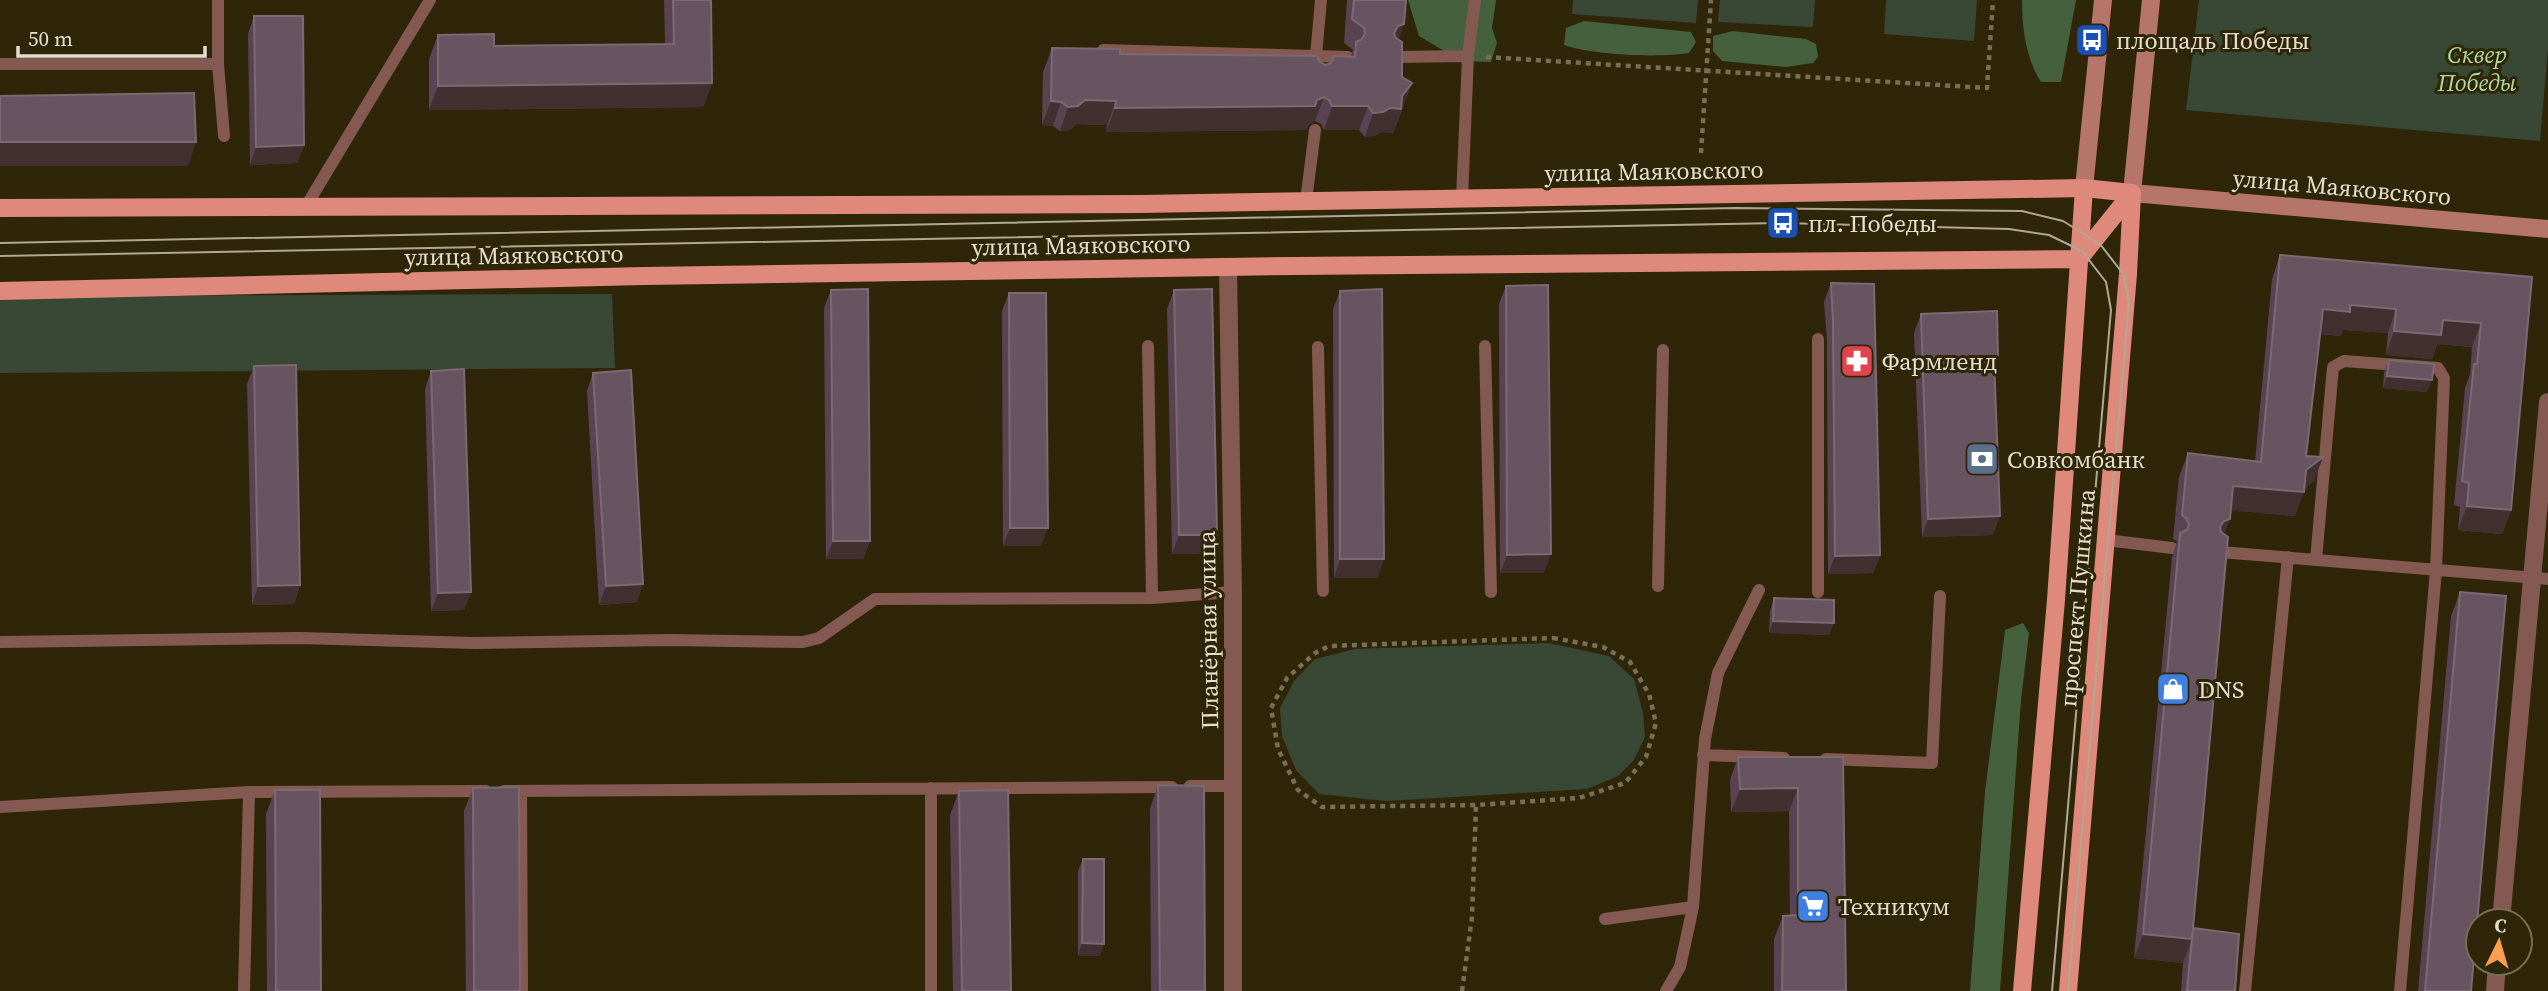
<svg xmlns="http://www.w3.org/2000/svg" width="2548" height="991" viewBox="0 0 2548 991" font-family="'Source Serif 4',serif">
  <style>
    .green { fill: #384834 }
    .forest { fill: #44603c }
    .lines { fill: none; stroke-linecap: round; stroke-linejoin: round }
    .path { stroke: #776f57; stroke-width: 4.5; stroke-dasharray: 5 5; stroke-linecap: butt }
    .lane { stroke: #835952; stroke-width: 12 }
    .street { stroke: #835952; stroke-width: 18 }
    .secondary { stroke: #b6756a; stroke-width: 18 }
    .primary { stroke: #de897c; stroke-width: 18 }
    .tram { stroke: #aea894; stroke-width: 2 }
    .wall { fill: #594353 }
    .shaded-wall { fill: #423030 }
    .building { fill: #685461; stroke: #7c6972; stroke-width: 2 }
    .labels { text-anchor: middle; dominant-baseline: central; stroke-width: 6; stroke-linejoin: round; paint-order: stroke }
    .poi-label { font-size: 24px; fill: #e4dfcf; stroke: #2f2609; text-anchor: start }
    .park-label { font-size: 24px; font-style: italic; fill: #acdb9f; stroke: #2f2609 }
    .street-label { font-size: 24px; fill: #e4dfcf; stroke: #2f2609 }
  </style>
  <rect width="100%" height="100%" fill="#2f2609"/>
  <path class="green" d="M1573,0H1698L1696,23L1572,14Z
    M1720,0H1815L1813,27L1718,22Z
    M1886,0H1977L1974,41L1884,34Z
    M2199,0H2548V48L2540,141L2186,110Z
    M612,294L615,368L0,373V296Z
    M1549,643L1609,656L1634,679L1643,713L1645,737L1634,760L1618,776L1587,789L1386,801L1319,794L1296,770L1282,736L1280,708L1294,681L1315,659L1355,649Z"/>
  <path class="forest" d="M1408,0H1496L1492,28L1497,43L1491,62L1461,61L1419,36Z
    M2022,0H2076L2061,82H2041C2026,58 2022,29 2022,0Z
    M1584,21L1691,32L1696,42L1689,53C1658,58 1593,55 1564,45L1566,28Z
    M1733,31L1806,39L1816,44L1818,57L1813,63L1786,67L1722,61L1713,51V36Z
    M2023,623L2029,633L2021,700L2000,991H1970L1985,792L2005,630Z"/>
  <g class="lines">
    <path class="path" d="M1486,57L1987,88L1993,0
      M1701,153L1711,0
      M1553,638L1603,647L1630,662L1649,694L1656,723L1646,757L1625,783L1579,798L1476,805L1322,807L1298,790L1278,749L1271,708L1287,678L1315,653L1329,646Z
      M1462,991L1472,917L1476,805"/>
    <path class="lane" d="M218,0V64L224,136
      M1321,0L1316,56L1348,57
      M1103,50L1316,56V73
      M1394,57L1468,56
      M0,64H218
      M1462,199L1468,56L1475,0
      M1306,201L1315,130
      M305,208L430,0
      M1148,346L1152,598L1233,592
      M1485,346L1491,592
      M1318,347L1323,591
      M2106,540L2172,548
      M2220,552L2548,579
      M2316,560L2333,367L2344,361L2438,368L2444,378L2436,570L2400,991
      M1658,586L1663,350
      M1818,592V339
      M0,642L300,638L474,643L669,640L803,642L819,638L875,599L1152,598
      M1703,755L1784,758
      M1826,759L1932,763L1940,596
      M1190,786H1234
      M504,791L1172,787
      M521,791L522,991
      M0,807L249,792L486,791
      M1605,919L1693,907
      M244,991L249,792
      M931,991V788
      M1666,991L1680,967L1693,907L1705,739L1718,673L1759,590
      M2245,991L2288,557"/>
    <path class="street" d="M1228,268L1233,592V991
      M2501,921L2548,402
      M2495,991L2497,963"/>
    <path class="secondary" d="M2151,0L2132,193L2548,229
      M2084,188L2103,0"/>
    <path class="primary" d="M0,208L1140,204L2084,188L2132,193
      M2079,259L2132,193
      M0,291L644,276L1293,266L2079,259
      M2022,991L2056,600L2084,188
      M2068,991L2128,274L2132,193"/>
    <path class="tram" d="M0,243L1736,208L2022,211L2063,221L2100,244L2124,275L2129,303L2068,991
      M0,256L1783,223L2009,229L2049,235L2082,251L2106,282L2111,310L2052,991"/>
  </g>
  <path class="wall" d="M664,0H711L712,83L703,107L429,110V59L438,35L494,46L665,44Z
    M1347,0H1406L1404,24L1398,40L1403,107L1393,133L1382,132L1374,136L1365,137L1359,130H1324L1321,124L1315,121L1309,124L1306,130L1106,132L1107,125L1076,124L1070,130L1060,131L1053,126L1042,125L1043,72L1052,48L1120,54L1319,61L1325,65L1350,57L1353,50L1344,43Z
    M254,16L304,145L297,163L250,165L248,34Z
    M2280,255L2532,277L2511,510L2502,534L2458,530L2460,507L2454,505L2465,388L2470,374L2472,347L2437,344L2432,359L2386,355L2388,333L2343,330L2341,336L2320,334L2306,456L2323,457L2314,481L2304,489L2295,516L2230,510L2224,534L2193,928L2235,991H2181L2183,963L2134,958L2172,557L2177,541L2173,539L2179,477L2188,453L2255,461L2272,279Z
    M1831,283L1880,555L1873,573L1828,574L1827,339L1824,302Z
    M1506,286L1544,573H1500L1499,304Z
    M831,290L870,541L863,559H826L824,308Z
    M1174,290L1217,535L1210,553L1172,554L1167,309Z
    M1340,291L1378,578H1334L1333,309Z
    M1009,293L1041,546H1003L1002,311Z
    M1921,314L1994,369L1993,535L1922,537L1914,333Z
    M2389,360L2427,392L2383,388L2384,373Z
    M254,366L300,585L294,604L252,605L247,384Z
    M431,371L471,592L464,610L431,611L425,389Z
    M593,373L637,602L599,605L587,391Z
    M2460,592L2471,991H2418L2451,616Z
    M1774,598L1834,623L1829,635L1769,633L1770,611Z
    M1738,757H1843L1846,991H1774V939L1783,916H1790L1789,811L1731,812L1730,780Z
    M1158,785L1205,991H1151L1150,809Z
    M473,788L520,991H466L464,811Z
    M275,790L321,991H267L266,814Z
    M959,791L1011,991H953L950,815Z
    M1083,859L1100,956H1078V871Z"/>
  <path class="shaded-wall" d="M1404,24L1395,48L1394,33L1398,26Z
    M712,83L703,107L429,110L438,86Z
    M1412,83L1393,133L1382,132L1374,136L1365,137L1373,113L1390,108Z
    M1324,97L1315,121L1309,124L1306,130L1106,132L1115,108L1317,100Z
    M1085,100L1116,101L1107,125L1076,124L1070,130L1060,131L1068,107Z
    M1051,101L1061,102L1053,126L1042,125Z
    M1332,106H1368L1359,130H1324Z
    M0,142H196L188,166H0Z
    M304,145L297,163L250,165L256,147Z
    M2350,305L2396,309L2388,333L2343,330L2341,336L2314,333L2323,309Z
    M2443,320L2481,323L2472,347L2437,344L2432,359L2386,355L2394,331Z
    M2387,376L2432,380L2427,392L2383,388Z
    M2323,457L2314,481L2300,492H2304L2295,516L2224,510L2233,486L2306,470Z
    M2467,506L2511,510L2502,534L2458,530Z
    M2000,516L1993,535L1922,537L1928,519Z
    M2230,519L2221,543L2220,527L2224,521Z
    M1010,528H1048L1041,546H1003Z
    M1179,535H1217L1210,553L1172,554Z
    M833,541H870L863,559H826Z
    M1551,554L1544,573H1500L1507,555Z
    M1880,555L1873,573L1828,574L1835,556Z
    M1340,559H1384L1378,578H1334Z
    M643,584L637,602L599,605L606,586Z
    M300,585L294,604L252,605L258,586Z
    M471,592L464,610L431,611L438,593Z
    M1773,621L1834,623L1829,635L1769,633Z
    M1798,788L1789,811L1731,812L1740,789Z
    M2143,934L2192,939L2183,963L2134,958Z
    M1082,943L1104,944L1100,956H1078Z"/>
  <path class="building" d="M673,0H711L712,83L438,86V35L494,34V46L674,44Z
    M1354,0H1406L1404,24L1398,26L1394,33L1396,38L1402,42V77L1412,83L1402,96L1401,109L1390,108L1383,112L1373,113L1368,106H1332L1329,100L1324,97L1317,100L1315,106L1115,108L1116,101L1085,100L1078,106L1068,107L1061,102L1051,101L1052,48L1120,49V54L1317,56L1319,61L1325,65L1331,63L1334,56L1355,57L1356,42L1361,40L1365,34L1364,28L1352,19Z
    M254,16H303L304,145L256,147Z
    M194,93L196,142H0V96Z
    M2280,255L2532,277L2511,510L2467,506L2469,483L2462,481L2474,364H2477L2481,323L2443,320L2441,335L2394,331L2396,309L2350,305V312L2323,309L2306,456L2323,457L2306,470L2304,492L2233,486L2230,519L2224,521L2220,527L2221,532L2228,537L2192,939L2143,934L2180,533L2187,530L2189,524L2186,518L2182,515L2188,453L2261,462Z
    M1831,283L1874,284L1880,555L1835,556L1833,320Z
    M1548,285L1551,554L1507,555L1506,286Z
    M868,289L870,541H833L831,290Z
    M1212,289L1217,535H1179L1174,290Z
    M1382,289L1384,559H1340V291Z
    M1009,293H1046L1048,528H1010Z
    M1997,311L1998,359L1994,360L2000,516L1928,519L1921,314Z
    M2389,360L2434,364L2432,380L2387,376Z
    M296,365L300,585L258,586L254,366Z
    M464,369L471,592L438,593L431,371Z
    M631,370L643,584L606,586L593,373Z
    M2460,592L2506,596L2471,991H2425Z
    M1774,598L1834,600V623L1773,621Z
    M1738,757H1843L1846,991H1782L1783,916L1798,915V788L1740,789Z
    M1158,785L1204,786L1205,991H1160Z
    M519,787L520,991H474L473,788Z
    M275,790H320L321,991H276Z
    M1008,790L1011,991H962L959,791Z
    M1083,859H1104V944L1082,943Z
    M2193,928L2239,934L2235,991H2187Z"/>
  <defs>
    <symbol id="bus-square" viewBox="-11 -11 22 22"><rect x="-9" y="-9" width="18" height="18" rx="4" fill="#1a4fb4" stroke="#2f2609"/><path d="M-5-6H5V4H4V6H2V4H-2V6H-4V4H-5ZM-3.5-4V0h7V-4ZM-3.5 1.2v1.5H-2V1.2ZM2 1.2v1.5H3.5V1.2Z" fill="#fff"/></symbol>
    <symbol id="pharmacy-square" viewBox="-11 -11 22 22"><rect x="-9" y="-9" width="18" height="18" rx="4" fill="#e0444e" stroke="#2f2609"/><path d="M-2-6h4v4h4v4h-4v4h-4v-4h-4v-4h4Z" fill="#fff"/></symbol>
    <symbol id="bank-square" viewBox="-11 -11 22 22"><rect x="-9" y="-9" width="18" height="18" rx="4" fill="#5c6f8a" stroke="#2f2609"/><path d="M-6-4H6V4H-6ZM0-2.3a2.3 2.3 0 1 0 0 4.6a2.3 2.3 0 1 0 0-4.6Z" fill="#fff"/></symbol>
    <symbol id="shop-square" viewBox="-11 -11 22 22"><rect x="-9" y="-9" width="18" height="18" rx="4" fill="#3f7fe0" stroke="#2f2609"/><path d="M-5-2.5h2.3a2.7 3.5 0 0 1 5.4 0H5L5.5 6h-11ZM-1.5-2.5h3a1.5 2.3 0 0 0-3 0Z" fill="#fff"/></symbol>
    <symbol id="supermarket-square" viewBox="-11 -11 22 22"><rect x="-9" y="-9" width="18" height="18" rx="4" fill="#3f7fe0" stroke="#2f2609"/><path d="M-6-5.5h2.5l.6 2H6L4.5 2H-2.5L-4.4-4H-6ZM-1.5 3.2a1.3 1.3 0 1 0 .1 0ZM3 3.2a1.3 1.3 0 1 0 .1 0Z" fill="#fff"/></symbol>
  </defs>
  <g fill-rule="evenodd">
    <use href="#bus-square" x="2073" y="21" width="38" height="38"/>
    <use href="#bus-square" x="1764" y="204" width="38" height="38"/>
    <use href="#pharmacy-square" x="1838" y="342" width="38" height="38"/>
    <use href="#bank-square" x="1963" y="440" width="38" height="38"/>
    <use href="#shop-square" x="2154" y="670" width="38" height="38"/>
    <use href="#supermarket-square" x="1794" y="887" width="38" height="38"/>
  </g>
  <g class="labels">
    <g class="poi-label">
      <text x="2116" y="40">площадь Победы</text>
      <text x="1808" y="223">пл. Победы</text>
      <text x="1882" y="361">Фармленд</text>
      <text x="2007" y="459">Совкомбанк</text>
      <text x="2198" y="689">DNS</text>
      <text x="1838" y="906">Техникум</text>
    </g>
    <g class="park-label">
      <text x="2477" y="54">Сквер<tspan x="2477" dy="28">Победы</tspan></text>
    </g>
    <g class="street-label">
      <text transform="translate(1654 171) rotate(-1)">улица Маяковского</text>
      <text transform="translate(2342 187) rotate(5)">улица Маяковского</text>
      <text transform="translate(1081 245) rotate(-1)">улица Маяковского</text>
      <text transform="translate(514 255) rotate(-1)">улица Маяковского</text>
      <text transform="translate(2077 598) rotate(-85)">проспект Пушкина</text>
      <text transform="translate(1208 630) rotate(-91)">Планёрная улица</text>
    </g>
  </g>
  <g transform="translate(2499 942) rotate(5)"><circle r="33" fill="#2f2609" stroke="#777058" stroke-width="2"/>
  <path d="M0-5L12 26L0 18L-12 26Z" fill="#fa9f4f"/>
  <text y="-10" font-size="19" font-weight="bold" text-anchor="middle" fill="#e4dfcf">С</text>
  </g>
  <path d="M18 46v10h187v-10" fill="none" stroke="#e4dfcf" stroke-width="3.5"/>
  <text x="28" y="46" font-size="21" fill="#e4dfcf" stroke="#2f2609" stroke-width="5" paint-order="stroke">50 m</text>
</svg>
